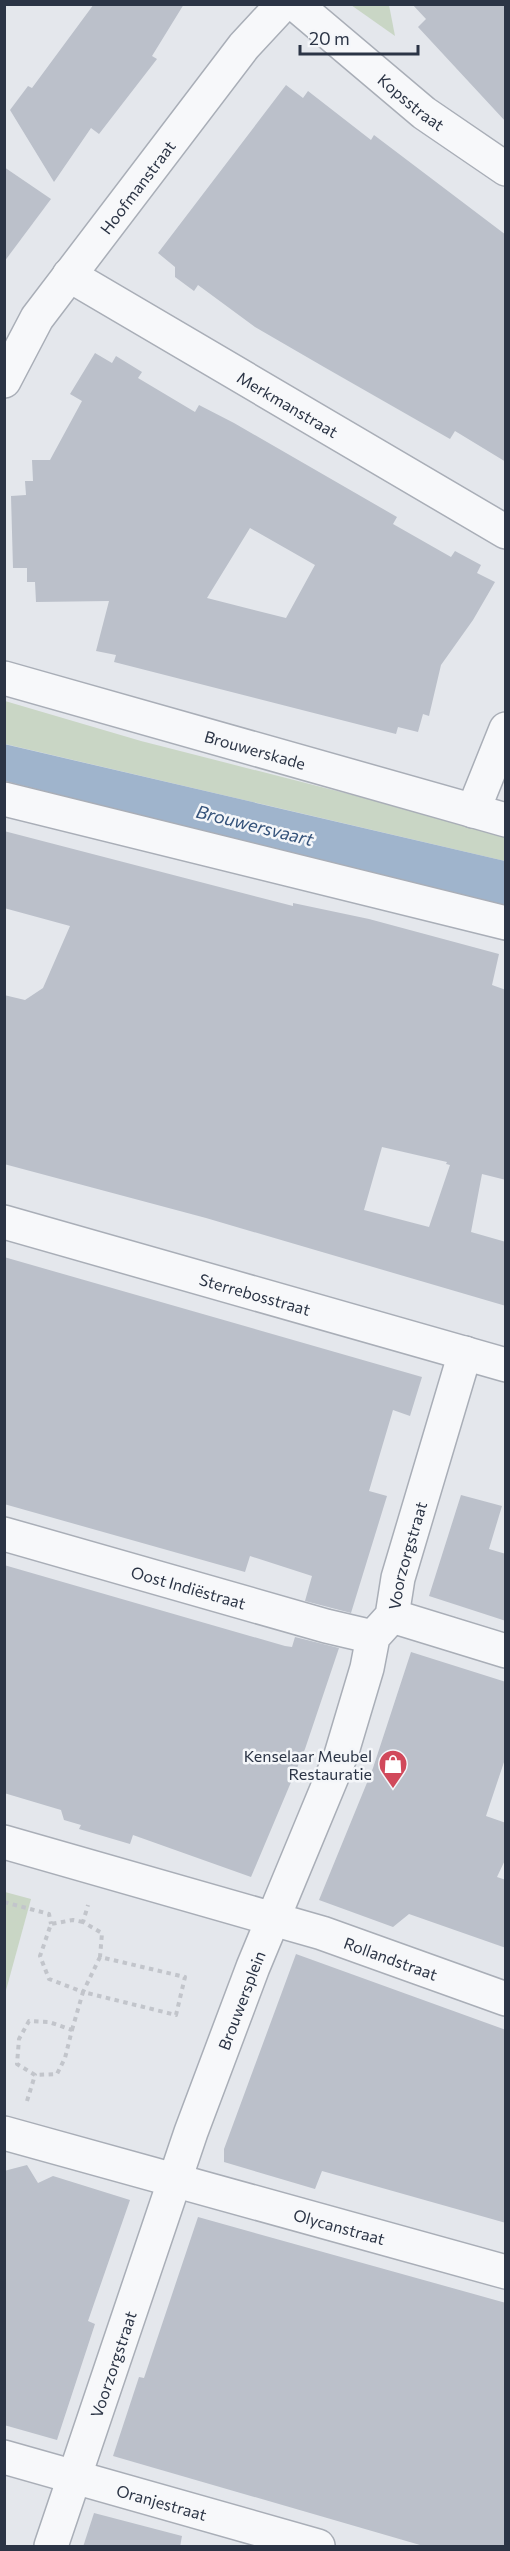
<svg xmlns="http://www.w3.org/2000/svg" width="510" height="2551" viewBox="0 0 510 2551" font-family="Commissioner,sans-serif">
  <rect width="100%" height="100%" fill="#e4e7ec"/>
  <g fill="#c9d6c5">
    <path d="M351 5H389L395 36Z"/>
    <path d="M5 701 141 741 505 834V861L5 744Z"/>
    <path d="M5 1892 31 1899 5 1994 4 1892Z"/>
  </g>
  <path fill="#9fb4cc" d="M4 744 505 861V909L5 781Z"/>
  <g fill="#bbc0ca" fill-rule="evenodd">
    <path d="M94 4H184L152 56 157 59 99 134 91 128 54 182 10 110 28 86 32 88Z"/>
    <path d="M412 4H506V122L418 27 426 19Z"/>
    <path d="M286 85 303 98 308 91 371 140 374 135 506 235V462L455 431 450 439 324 367 255 327 198 285 194 291 175 277V267L158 253Z"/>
    <path d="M4 167 51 199 4 262Z"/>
    <path d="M95 353 112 363 116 356 142 372 138 378 195 412 199 405 234 423 397 517 393 524 451 557 455 551 481 565 477 573 495 582 473 620 441 665 429 716 423 714 418 732 398 727 396 734 114 662 116 655 96 651 109 601 36 602 35 582H27V568H13L11 496 26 495 25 481H33L32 460H50L82 401 70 394ZM250 528 315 565 286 618 207 598Z"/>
    <path d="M4 831 293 906V903L369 919 499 954 492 985 506 990V1180L482 1174 471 1232 506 1242V1306L206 1218 4 1164V995L25 1000 43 988 70 926 4 908ZM382 1147 447 1162 446 1164 450 1165 429 1227 364 1210Z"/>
    <path d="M4 1257 422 1377 410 1416 393 1410 369 1491 387 1496 351 1613 305 1601 312 1576 250 1556 245 1572 4 1504Z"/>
    <path d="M461 1495 502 1506 489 1549 506 1554V1621L429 1596Z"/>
    <path d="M4 1565 285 1646 292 1647 295 1637 339 1648 305 1749 251 1877 133 1835 130 1844 79 1829 81 1825 64 1820 61 1810 4 1793Z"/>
    <path d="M411 1652 506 1682V1756L486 1816 506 1823V1858L497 1877 506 1880V1948L409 1914 393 1927 319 1900 373 1768Z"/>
    <path d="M296 1954 506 2030V2223L322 2171 315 2189 224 2162V2149Z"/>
    <path d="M27 2165 38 2183 53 2176 130 2200 88 2321 95 2324 57 2440 4 2425V2171Z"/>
    <path d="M198 2217 506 2303V2547H427L113 2456 139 2377 144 2378Z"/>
    <path d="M94 2513 182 2536 180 2547H83Z"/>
  </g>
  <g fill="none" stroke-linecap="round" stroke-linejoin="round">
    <g stroke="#a9aeb7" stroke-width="36">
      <g id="minor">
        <path id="s1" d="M295 4 424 113 506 169"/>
        <path id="s2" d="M69 275 506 532"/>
        <path id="s3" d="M4 381 37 318 244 46 283 4"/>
        <path id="s4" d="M4 678 506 820"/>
        <path d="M4 799 506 923"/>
        <path d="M473 811 506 729"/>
        <path id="s5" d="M4 1222 506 1365"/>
        <path id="s6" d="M4 1534 326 1626 373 1637"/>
        <path d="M392 1616 506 1651"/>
        <path id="s7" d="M4 1842 322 1933 506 1999"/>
        <path id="s8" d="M4 2133 506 2272"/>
        <path id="s9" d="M4 2457 318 2546"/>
        <path id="s10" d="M51 2546 191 2132 253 1967 341 1755 367 1668 373 1637 392 1616 398 1578 465 1353"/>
      </g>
    </g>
    <g stroke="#c2c5cb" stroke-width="4" stroke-dasharray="4.5 4.5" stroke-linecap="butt">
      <path d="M4 1902 49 1914 51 1924"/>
      <path d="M83 1922 73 1920 51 1924 40 1956 49 1979 83 1992 100 1957"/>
      <path d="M72 2030 83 1992 176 2015 185 1977 100 1957 102 1933 83 1922 88 1905"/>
      <path d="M27 2101 35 2075 17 2064 19 2039 29 2021 49 2022 72 2030 65 2058 57 2074 35 2075"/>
    </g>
    <use href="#minor" stroke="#f7f8fa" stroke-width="33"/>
  </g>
  <defs>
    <g id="shop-pin" transform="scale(1.5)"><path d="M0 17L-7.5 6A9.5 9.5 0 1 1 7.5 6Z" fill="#d1495b" stroke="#f4f6f9"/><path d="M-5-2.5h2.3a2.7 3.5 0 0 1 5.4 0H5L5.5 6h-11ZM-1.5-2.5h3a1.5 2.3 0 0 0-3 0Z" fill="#fff"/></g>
  </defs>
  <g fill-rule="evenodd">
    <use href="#shop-pin" x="393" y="1764"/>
  </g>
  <g text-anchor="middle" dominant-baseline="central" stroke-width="5" stroke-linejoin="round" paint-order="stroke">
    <g font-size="16" fill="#2b3445" stroke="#f4f6f9">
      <text stroke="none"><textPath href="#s1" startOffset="152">Kopsstraat</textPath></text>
      <text stroke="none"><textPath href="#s3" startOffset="236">Hoofmanstraat</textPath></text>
      <text stroke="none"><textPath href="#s2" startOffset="254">Merkmanstraat</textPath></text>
      <text stroke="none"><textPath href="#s4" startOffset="261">Brouwerskade</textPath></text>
      <text stroke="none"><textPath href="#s5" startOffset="261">Sterrebosstraat</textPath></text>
      <text stroke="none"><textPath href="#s10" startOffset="1056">Voorzorgstraat</textPath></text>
      <text stroke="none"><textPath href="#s6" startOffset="192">Oost Indiëstraat</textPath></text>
      <text stroke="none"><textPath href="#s7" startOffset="404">Rollandstraat</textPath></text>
      <text stroke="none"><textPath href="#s10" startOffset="578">Brouwersplein</textPath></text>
      <text stroke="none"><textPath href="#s8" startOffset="348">Olycanstraat</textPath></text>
      <text stroke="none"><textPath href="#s10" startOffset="192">Voorzorgstraat</textPath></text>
      <text stroke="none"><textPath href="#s9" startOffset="164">Oranjestraat</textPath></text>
    </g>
    <g font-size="16" fill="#2b3445" stroke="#f4f6f9" text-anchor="end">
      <text x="372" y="1755">Kenselaar Meubel<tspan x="372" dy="18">Restauratie</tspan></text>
    </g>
    <g font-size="18" font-style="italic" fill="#34527a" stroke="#f4f6f9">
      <text transform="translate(255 825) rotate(14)">Brouwersvaart</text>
    </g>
  </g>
  <rect width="510" height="2551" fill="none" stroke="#2b3445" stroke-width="12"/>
  <path d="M300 45v9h118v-9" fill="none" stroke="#2b3445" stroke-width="3"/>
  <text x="309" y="45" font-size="18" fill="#2b3445" stroke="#f4f6f9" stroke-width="4.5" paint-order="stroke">20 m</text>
</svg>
